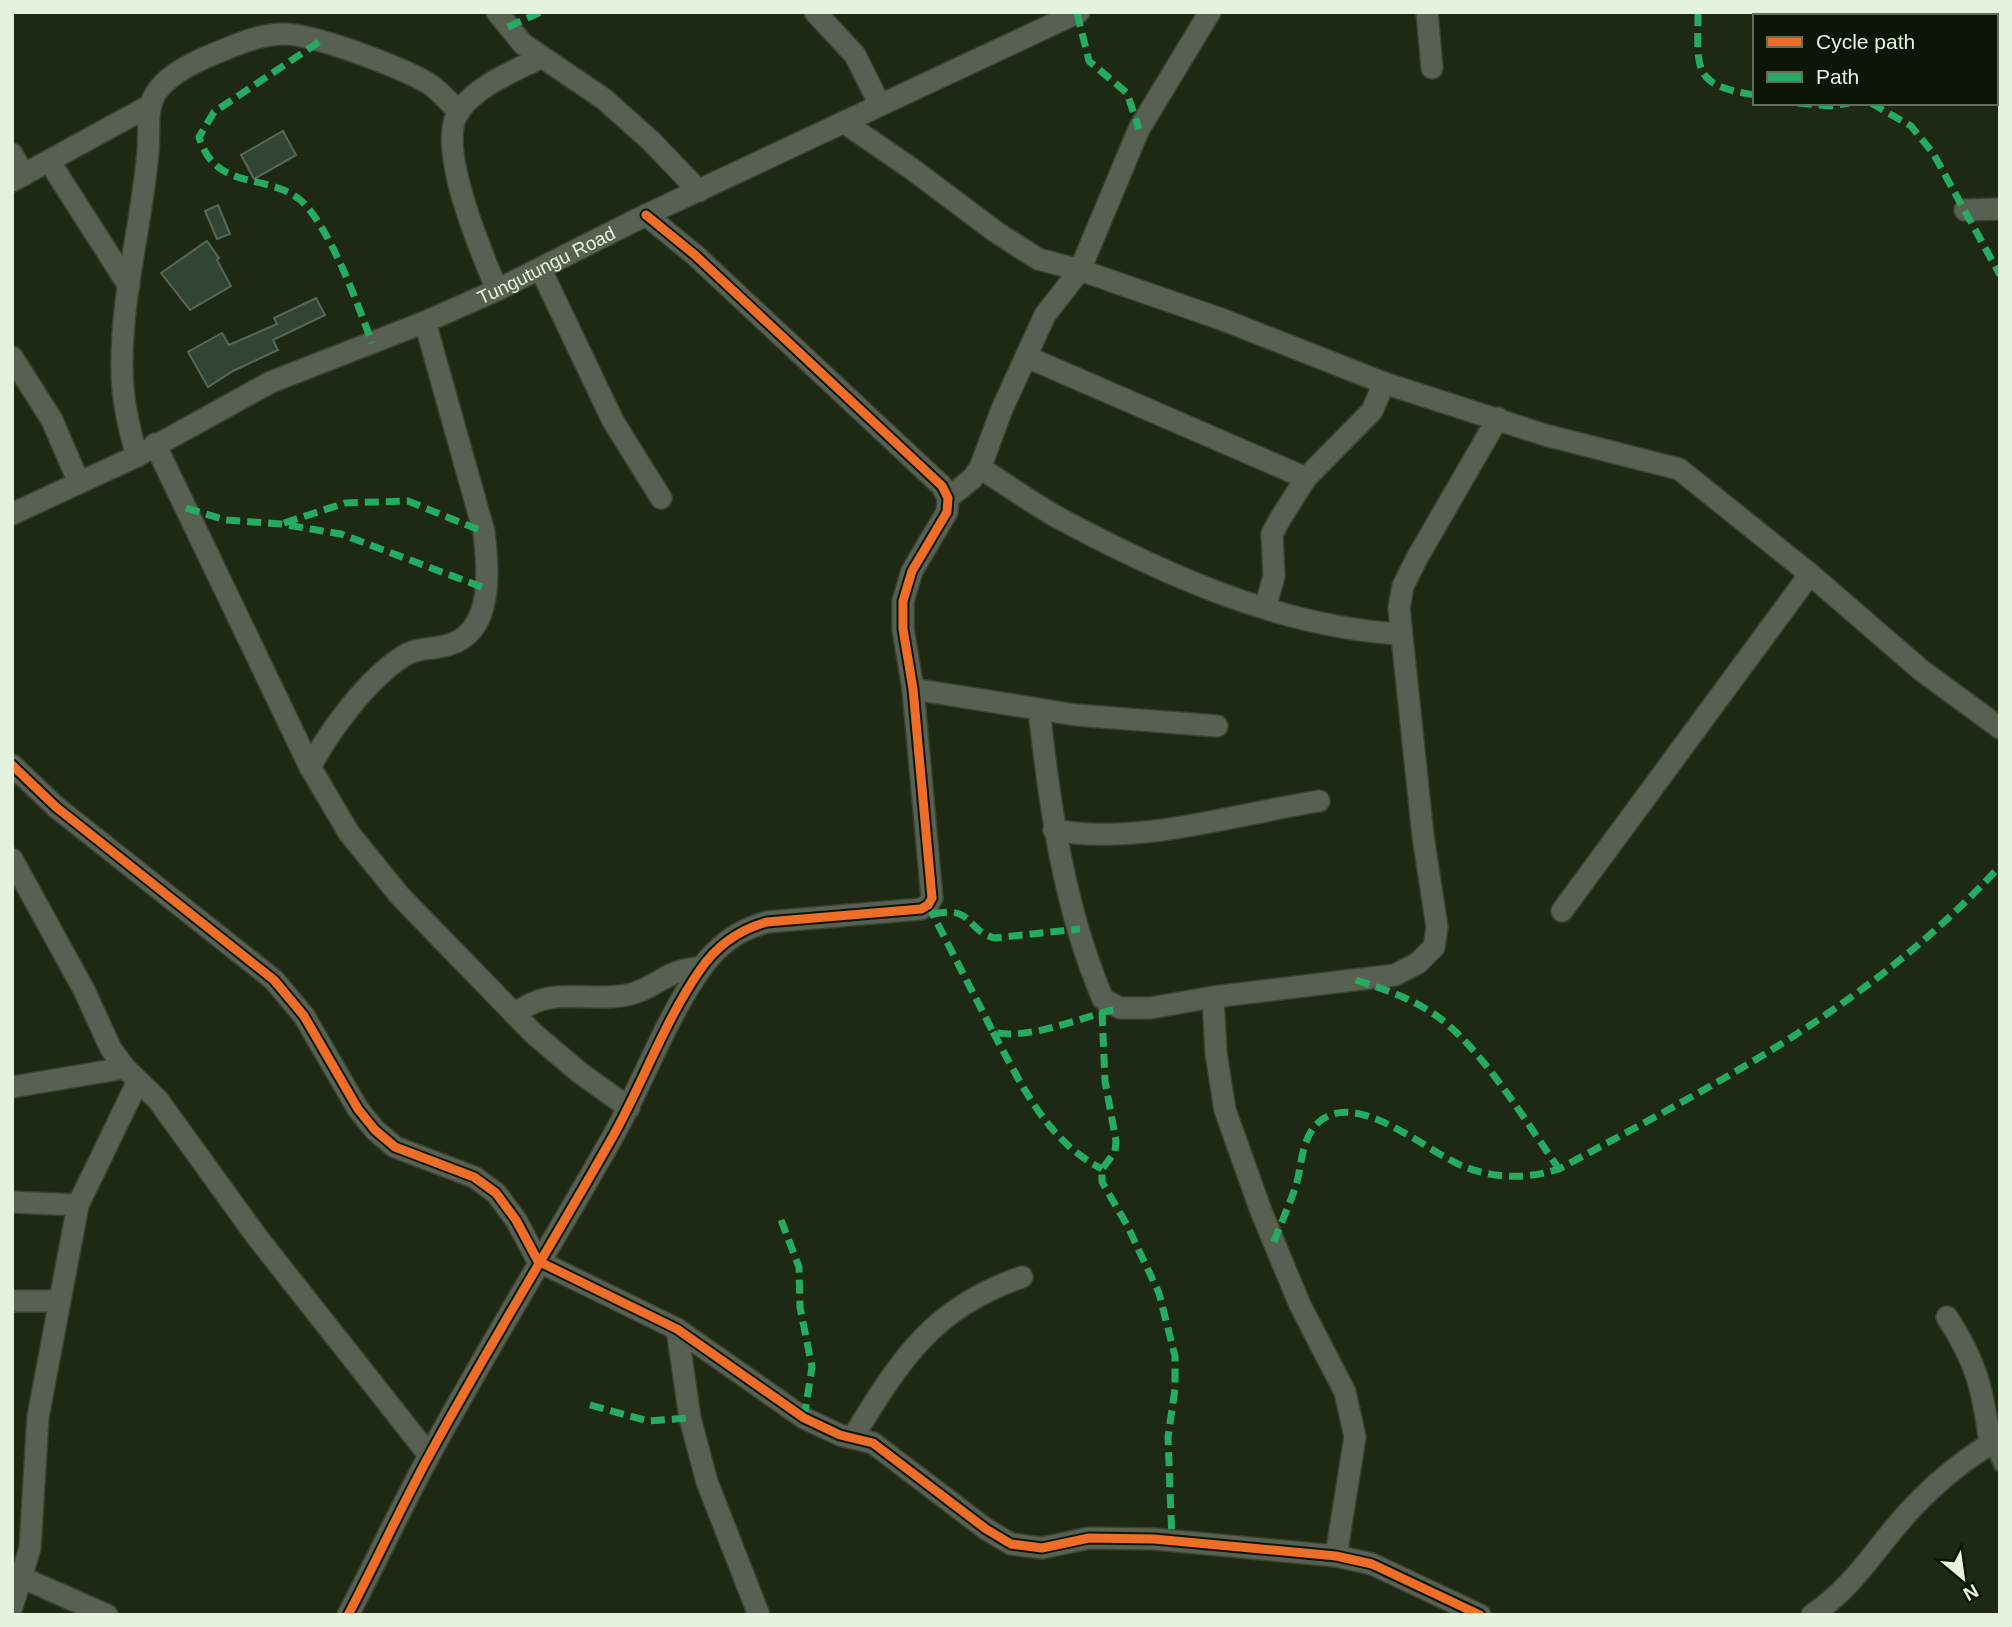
<svg xmlns="http://www.w3.org/2000/svg" width="2012" height="1627" viewBox="0 0 2012 1627" font-family="Arial,sans-serif">
  <rect width="100%" height="100%" fill="#1d2912"/>
  <g fill="#324533" stroke="#596756" stroke-width="2">
    <path d="M283 131 296 155 254 179 241 155Z"/>
    <path d="M218 205 230 234 217 239 205 211Z"/>
    <path d="M207 241 219 258 217 260 231 286 190 310 161 273Z"/>
    <path d="M316 298 325 315 273 340 278 350 233 371 208 387 188 352 222 333 229 345 277 324 274 318Z"/>
  </g>
  <g fill="none" stroke-linecap="round" stroke-linejoin="round">
    <g stroke="#394231" stroke-width="14">
      <path id="lane" d="M1990 1444 2000 1466"/>
    </g>
    <g stroke="#394231" stroke-width="24">
      <g id="street">
        <path d="M497 12 523 44 604 99 651 141 699 191"/>
        <path d="M815 12 855 55 880 105"/>
        <path d="M1427 12 1432 68"/>
        <path d="M845 123 912 169 996 232 1038 259 1080 270 1221 319 1384 383 1545 435 1679 469 1810 574 1921 670 2000 728"/>
        <path d="M12 154 24 175"/>
        <path d="M49 161 129 286"/>
        <path d="M12 181 149 106"/>
        <path d="M1965 210 2000 209"/>
        <path d="M541 270 613 421 661 498"/>
        <path d="M497 290C482 254 435 145 459 111 478 85 512 72 540 58"/>
        <path d="M12 357 52 420 79 483"/>
        <path d="M1027 357 1306 478"/>
        <path d="M155 444 310 767 349 833 400 896 533 1033 579 1072 629 1108"/>
        <path d="M137 456C128 426 122 399 122 368 121 295 142 224 148 151 150 131 145 106 158 90 171 73 193 63 211 55 234 46 256 35 282 34 312 33 400 67 428 83 439 90 449 102 459 112"/>
        <path d="M980 468C1006 484 1030 502 1057 517 1163 574 1279 627 1401 634"/>
        <path d="M948 498 972 479 980 468 1002 409 1045 315 1080 270 1139 129 1210 12"/>
        <path id="s1" d="M12 514 137 456 271 382 425 322 497 290 646 215 1079 12"/>
        <path d="M1265 608 1274 576 1272 534 1280 519 1306 478 1372 411 1384 383"/>
        <path d="M913 689 1076 715 1217 726"/>
        <path d="M1039 710C1050 808 1064 908 1103 999L1120 1008H1150L1213 997 1395 975 1418 963 1434 947 1437 927 1423 836 1399 608 1403 586 1417 558 1498 418"/>
        <path d="M12 765 56 807 274 980 304 1016 358 1109 375 1130 395 1147 474 1177 496 1193 516 1220 538 1261 677 1329 804 1418 840 1435 873 1443 986 1529 1011 1544 1042 1548 1089 1538 1154 1539 1336 1556 1372 1564 1480 1615"/>
        <path d="M310 767C330 730 366 681 402 657 416 647 432 650 448 645 495 632 488 568 484 532L425 322"/>
        <path d="M1054 830C1137 846 1236 814 1319 801"/>
        <path d="M12 859 84 990 111 1049 125 1068 158 1100 257 1237 429 1455"/>
        <path d="M1562 911 1810 574"/>
        <path d="M1213 997 1216 1053 1225 1110 1261 1211 1300 1305 1345 1392 1355 1437 1336 1556"/>
        <path d="M516 1014C548 984 592 1004 631 994 659 987 665 969 701 968"/>
        <path d="M12 1087 125 1068"/>
        <path d="M12 1202 78 1205"/>
        <path d="M12 1301H58"/>
        <path d="M1947 1317C1977 1363 1983 1390 1990 1444"/>
        <path d="M677 1329 690 1418 707 1482 759 1615"/>
        <path d="M853 1437C901 1359 932 1308 1022 1277"/>
        <path d="M23 1578 107 1615"/>
        <path d="M12 1607 30 1548 38 1417 78 1205 138 1081"/>
        <path d="M348 1615C376 1562 401 1507 430 1454 488 1347 552 1244 612 1138 643 1083 664 1022 700 970 717 945 738 930 767 922L921 909 928 905 932 898 913 689 903 629V601L912 571 947 512 948 498 942 486 695 255 646 215"/>
        <path d="M1812 1615C1859 1583 1877 1544 1915 1505 1940 1479 1969 1456 2000 1438"/>
      </g>
    </g>
    <use href="#lane" stroke="#586151" stroke-width="10"/>
    <use href="#street" stroke="#586151" stroke-width="21"/>
    <g stroke="#26ab63" stroke-width="7" stroke-dasharray="14 7" stroke-linecap="butt">
      <path d="M1698 12C1698 70 1691 85 1755 95"/>
      <path d="M1852 12V16"/>
      <path d="M1077 13 1089 61 1127 93 1139 129"/>
      <path d="M508 27 541 12"/>
      <path d="M319 42 214 112 199 137C216 192 264 172 299 199 328 222 359 307 372 343"/>
      <path d="M1798 103 1831 106 1849 103"/>
      <path d="M1871 103 1911 126 1933 153 2000 275"/>
      <path d="M186 508 226 520 281 524 341 534 487 589"/>
      <path d="M284 523 345 503 408 501 484 532"/>
      <path d="M928 905 993 1032C1029 1041 1084 1016 1120 1008"/>
      <path d="M933 914C975 906 963 928 994 938L1080 929"/>
      <path d="M1356 980C1384 989 1410 998 1434 1014 1480 1045 1526 1122 1559 1169"/>
      <path d="M1102 1012 1105 1081 1116 1141 1115 1152 1102 1169V1182L1127 1225 1159 1293 1175 1356V1389L1168 1437 1172 1541"/>
      <path d="M993 1032C1022 1085 1046 1140 1102 1169"/>
      <path d="M781 1220 799 1267 800 1307 812 1367 804 1418"/>
      <path d="M1274 1242C1281 1222 1291 1202 1297 1182 1302 1162 1302 1137 1319 1122 1357 1088 1428 1153 1465 1167 1496 1179 1528 1179 1559 1169 1721 1081 1873 1005 2000 866"/>
      <path d="M590 1405 648 1421 690 1418"/>
    </g>
    <g stroke="#0d1606" stroke-width="13">
      <g id="cycleway">
        <path d="M12 765 56 807 274 980 304 1016 358 1109 375 1130 395 1147 474 1177 496 1193 516 1220 538 1261 677 1329 804 1418 840 1435 873 1443 986 1529 1011 1544 1042 1548 1089 1538 1154 1539 1336 1556 1372 1564 1480 1615"/>
        <path d="M348 1615C376 1562 401 1507 430 1454 488 1347 552 1244 612 1138 643 1083 664 1022 700 970 717 945 738 930 767 922L921 909 928 905 932 898 913 689 903 629V601L912 571 947 512 948 498 942 486 695 255 646 215"/>
      </g>
    </g>
    <use href="#cycleway" stroke="#ee6e29" stroke-width="9"/>
  </g>
  <g text-anchor="middle" dominant-baseline="central" stroke-width="7" stroke-linejoin="round" paint-order="stroke">
    <g font-size="19" fill="#e4f3db" stroke="#0d1606">
      <text stroke="none"><textPath href="#s1" startOffset="590">Tungutungu Road</textPath></text>
    </g>
  </g>
  <rect width="2012" height="1627" fill="none" stroke="#e4f3db" stroke-width="28"/>
  <rect x="1753" y="14" width="245" height="91" fill="#0d1606" stroke="#636e5b" stroke-width="2"/>
  <rect x="1767" y="37" width="35" height="10" fill="#ee6e29" stroke="#636e5b" stroke-width="2"/>
  <text x="1816" y="49" font-size="21" fill="#e4f3db">Cycle path</text>
  <rect x="1767" y="72" width="35" height="10" fill="#26ab63" stroke="#636e5b" stroke-width="2"/>
  <text x="1816" y="84" font-size="21" fill="#e4f3db">Path</text>
  <g transform="translate(1963 1578) rotate(151)" stroke="#0d1606" stroke-width="5" paint-order="stroke">
  <path d="M0-5L12 26L0 18L-12 26Z" fill="#e4f3db"/>
  <text y="-10" font-size="19" font-weight="bold" text-anchor="middle" fill="#e4f3db">N</text>
  </g>
</svg>
